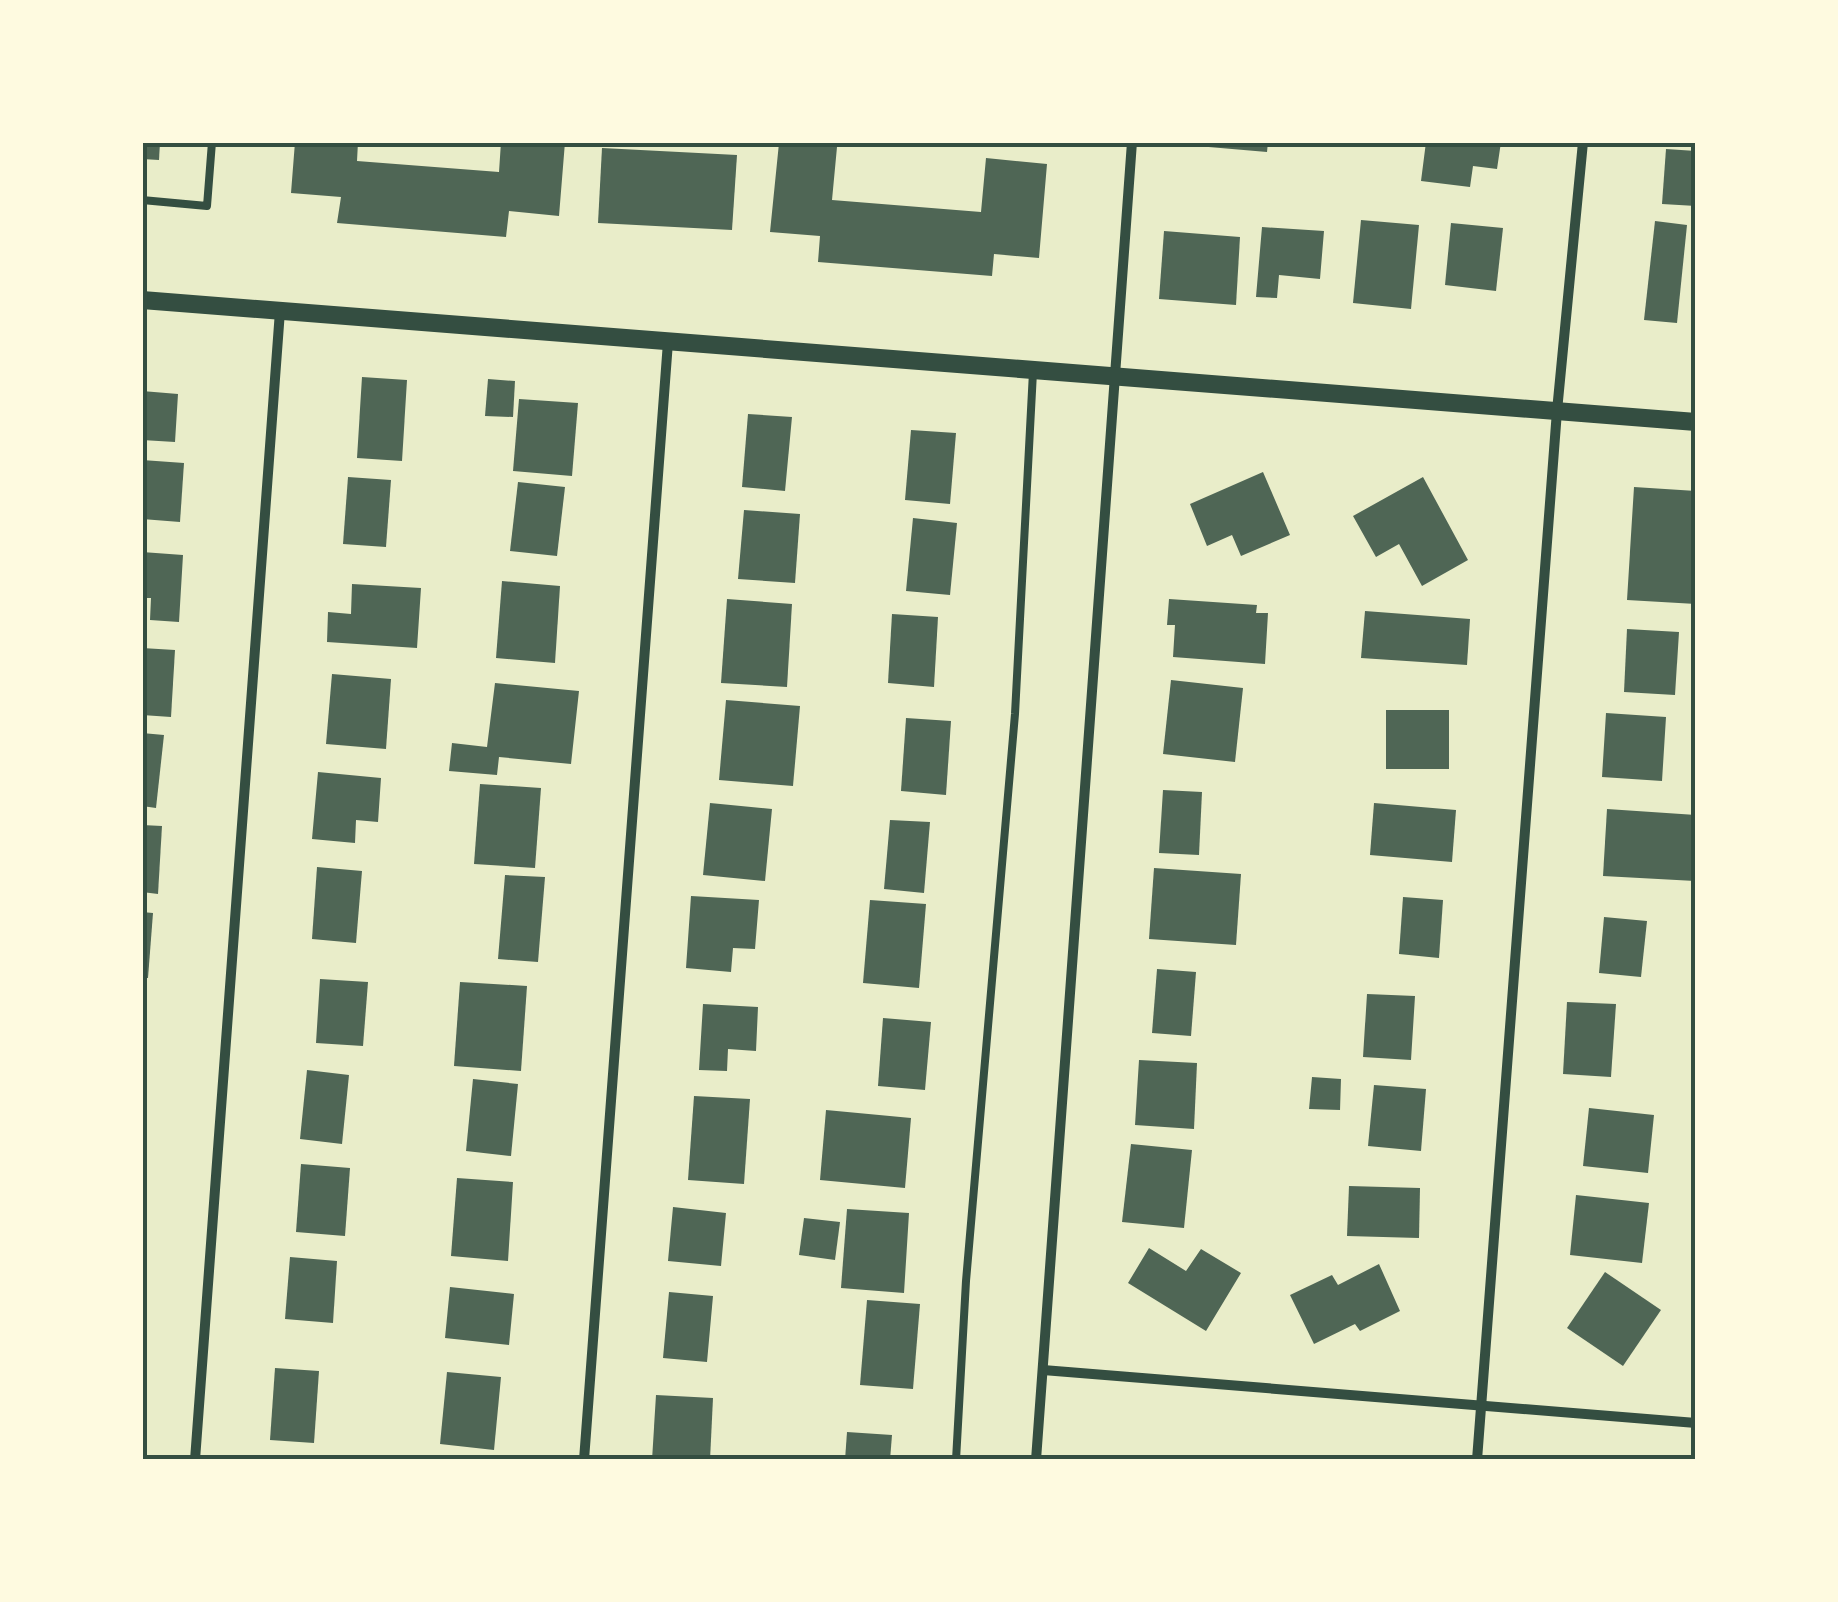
<svg xmlns="http://www.w3.org/2000/svg" width="1838" height="1602" viewBox="0 0 1838 1602" font-family="'Work Sans',sans-serif">
  <rect width="100%" height="100%" fill="#e9edc9"/>
  <g fill="#4f6655">
    <path d="M142 142H160L159 160 142 159Z"/>
    <path d="M295 142H358L357 161 499 172 501 142H565L559 216 509 211 506 237 337 223 341 197 291 193Z"/>
    <path d="M1197 142H1268L1267 152 1197 146Z"/>
    <path d="M1426 142H1501L1497 169 1473 166 1470 187 1421 181Z"/>
    <path d="M779 143 837 147 832 200 981 212 986 158 1047 164 1039 258 994 254 992 276 818 262 820 236 770 232Z"/>
    <path d="M602 148 737 155 732 230 598 223Z"/>
    <path d="M1666 149 1696 151V206L1662 204Z"/>
    <path d="M1361 220 1419 225 1411 309 1353 303Z"/>
    <path d="M1655 221 1687 225 1677 323 1644 320Z"/>
    <path d="M1451 223 1503 228 1496 291 1445 285Z"/>
    <path d="M1262 227 1324 231 1320 279 1279 275 1277 298 1256 297Z"/>
    <path d="M1164 231 1240 237 1236 305 1159 299Z"/>
    <path d="M362 377 407 380 402 461 357 458Z"/>
    <path d="M488 379 515 381 513 417 485 416Z"/>
    <path d="M142 391 178 394 175 442 142 440Z"/>
    <path d="M519 399 578 403 572 476 513 471Z"/>
    <path d="M748 414 792 417 785 491 742 487Z"/>
    <path d="M911 430 956 433 950 504 905 500Z"/>
    <path d="M142 460 184 463 180 522 142 519Z"/>
    <path d="M1263 472 1290 535 1241 556 1232 535 1207 546 1190 504Z"/>
    <path d="M348 477 391 480 386 547 343 544Z"/>
    <path d="M1423 477 1468 560 1422 586 1399 544 1376 557 1353 516Z"/>
    <path d="M518 482 565 487 557 556 510 551Z"/>
    <path d="M1634 487 1696 491V604L1627 600Z"/>
    <path d="M744 510 800 514 795 583 738 579Z"/>
    <path d="M913 518 957 523 950 595 906 591Z"/>
    <path d="M142 552 183 555 179 622 150 620 151 598H142Z"/>
    <path d="M502 581 560 586 555 663 496 658Z"/>
    <path d="M352 584 421 588 417 648 327 642 328 612 351 614Z"/>
    <path d="M727 599 792 604 787 687 721 683Z"/>
    <path d="M1169 599 1257 605 1256 613H1268L1265 664 1173 657 1175 625H1167Z"/>
    <path d="M1365 611 1470 619 1467 665 1361 658Z"/>
    <path d="M892 614 938 617 934 687 888 683Z"/>
    <path d="M1627 629 1679 632 1675 695 1624 692Z"/>
    <path d="M142 648 175 650 171 717 142 715Z"/>
    <path d="M332 674 391 679 386 749 326 744Z"/>
    <path d="M1171 680 1243 688 1235 762 1163 754Z"/>
    <path d="M495 683 579 691 571 764 499 757 497 775 449 771 452 743 487 747Z"/>
    <path d="M726 700 800 706 793 786 719 780Z"/>
    <rect x="1386" y="710" width="63" height="59"/>
    <path d="M1606 713 1666 717 1662 781 1602 777Z"/>
    <path d="M906 718 951 721 946 795 901 791Z"/>
    <path d="M142 733 164 735 156 808 142 806Z"/>
    <path d="M318 772 381 778 378 822 356 820 355 843 312 839Z"/>
    <path d="M480 784 541 788 535 868 474 864Z"/>
    <path d="M1163 790 1202 792 1199 855 1159 853Z"/>
    <path d="M710 803 772 809 765 881 703 875Z"/>
    <path d="M1374 803 1456 810 1452 862 1370 855Z"/>
    <path d="M1607 809 1696 815 1695 881 1603 876Z"/>
    <path d="M890 820 930 822 924 893 884 889Z"/>
    <path d="M142 825 162 826 158 894 142 892Z"/>
    <path d="M317 867 362 871 356 943 312 939Z"/>
    <path d="M1154 868 1241 874 1236 945 1149 939Z"/>
    <path d="M505 875 545 877 538 962 498 959Z"/>
    <path d="M691 896 759 900 755 949 733 948 731 972 686 968Z"/>
    <path d="M1403 897 1443 900 1439 958 1399 954Z"/>
    <path d="M870 900 926 904 919 988 863 983Z"/>
    <path d="M142 912 153 913 148 978H142Z"/>
    <path d="M1604 917 1647 921 1641 977 1599 973Z"/>
    <path d="M1157 969 1196 972 1191 1036 1152 1033Z"/>
    <path d="M320 979 368 982 363 1046 316 1043Z"/>
    <path d="M460 982 527 986 521 1071 454 1066Z"/>
    <path d="M1367 994 1415 996 1411 1060 1363 1057Z"/>
    <path d="M1567 1002 1616 1004 1611 1077 1563 1074Z"/>
    <path d="M703 1004 758 1007 756 1051 728 1049 727 1071 699 1070Z"/>
    <path d="M883 1018 931 1022 925 1090 878 1086Z"/>
    <path d="M1139 1060 1197 1063 1194 1129 1135 1125Z"/>
    <path d="M307 1070 349 1075 342 1144 300 1139Z"/>
    <path d="M1312 1077 1341 1079 1340 1110 1309 1109Z"/>
    <path d="M473 1079 518 1084 511 1156 466 1151Z"/>
    <path d="M1374 1085 1426 1089 1421 1151 1368 1146Z"/>
    <path d="M694 1096 750 1099 744 1184 688 1180Z"/>
    <path d="M1589 1108 1654 1115 1648 1173 1583 1166Z"/>
    <path d="M826 1110 911 1118 905 1188 820 1180Z"/>
    <path d="M1131 1144 1192 1150 1184 1228 1122 1222Z"/>
    <path d="M301 1164 350 1168 345 1236 296 1232Z"/>
    <path d="M457 1178 513 1182 508 1261 451 1256Z"/>
    <path d="M1349 1186 1420 1188 1419 1238 1347 1236Z"/>
    <path d="M1576 1195 1649 1203 1642 1263 1570 1255Z"/>
    <path d="M673 1207 726 1213 721 1266 668 1261Z"/>
    <path d="M847 1209 909 1213 904 1293 841 1288Z"/>
    <path d="M804 1218 840 1222 835 1260 799 1255Z"/>
    <path d="M1149 1248 1186 1271 1201 1249 1241 1273 1206 1331 1128 1283Z"/>
    <path d="M290 1257 337 1261 333 1323 285 1319Z"/>
    <path d="M1379 1264 1400 1311 1360 1331 1355 1324 1314 1344 1290 1295 1332 1275 1338 1285Z"/>
    <path d="M1605 1272 1661 1310 1623 1366 1567 1328Z"/>
    <path d="M450 1287 514 1294 509 1345 445 1338Z"/>
    <path d="M669 1292 713 1296 707 1362 663 1358Z"/>
    <path d="M867 1300 920 1304 913 1389 860 1385Z"/>
    <path d="M275 1368 319 1371 314 1443 270 1440Z"/>
    <path d="M447 1372 501 1377 494 1450 440 1444Z"/>
    <path d="M656 1395 713 1398 710 1460H652Z"/>
    <path d="M847 1432 892 1435 890 1460H845Z"/>
  </g>
  <g fill="none" stroke-linecap="round" stroke-linejoin="round">
    <g stroke="#344e41" stroke-width="8">
      <path d="M142 200 207 206 212 142"/>
      <path d="M956 1460 966 1281 1015 714 1033 372"/>
    </g>
    <g stroke="#344e41" stroke-width="10">
      <path d="M1043 1370 1696 1423"/>
      <path d="M195 1460 280 311"/>
      <path d="M584 1460 668 342"/>
      <path d="M1036 1460 1132 142"/>
      <path d="M1477 1460 1557 411 1583 142"/>
    </g>
    <path stroke="#344e41" stroke-width="18" d="M142 300 1696 422"/>
  </g>
  <rect width="1838" height="1602" fill="none" stroke="#fefae0" stroke-width="290"/>
  <rect x="145" y="145" width="1548" height="1312" fill="none" stroke="#344e41" stroke-width="4"/>
</svg>
